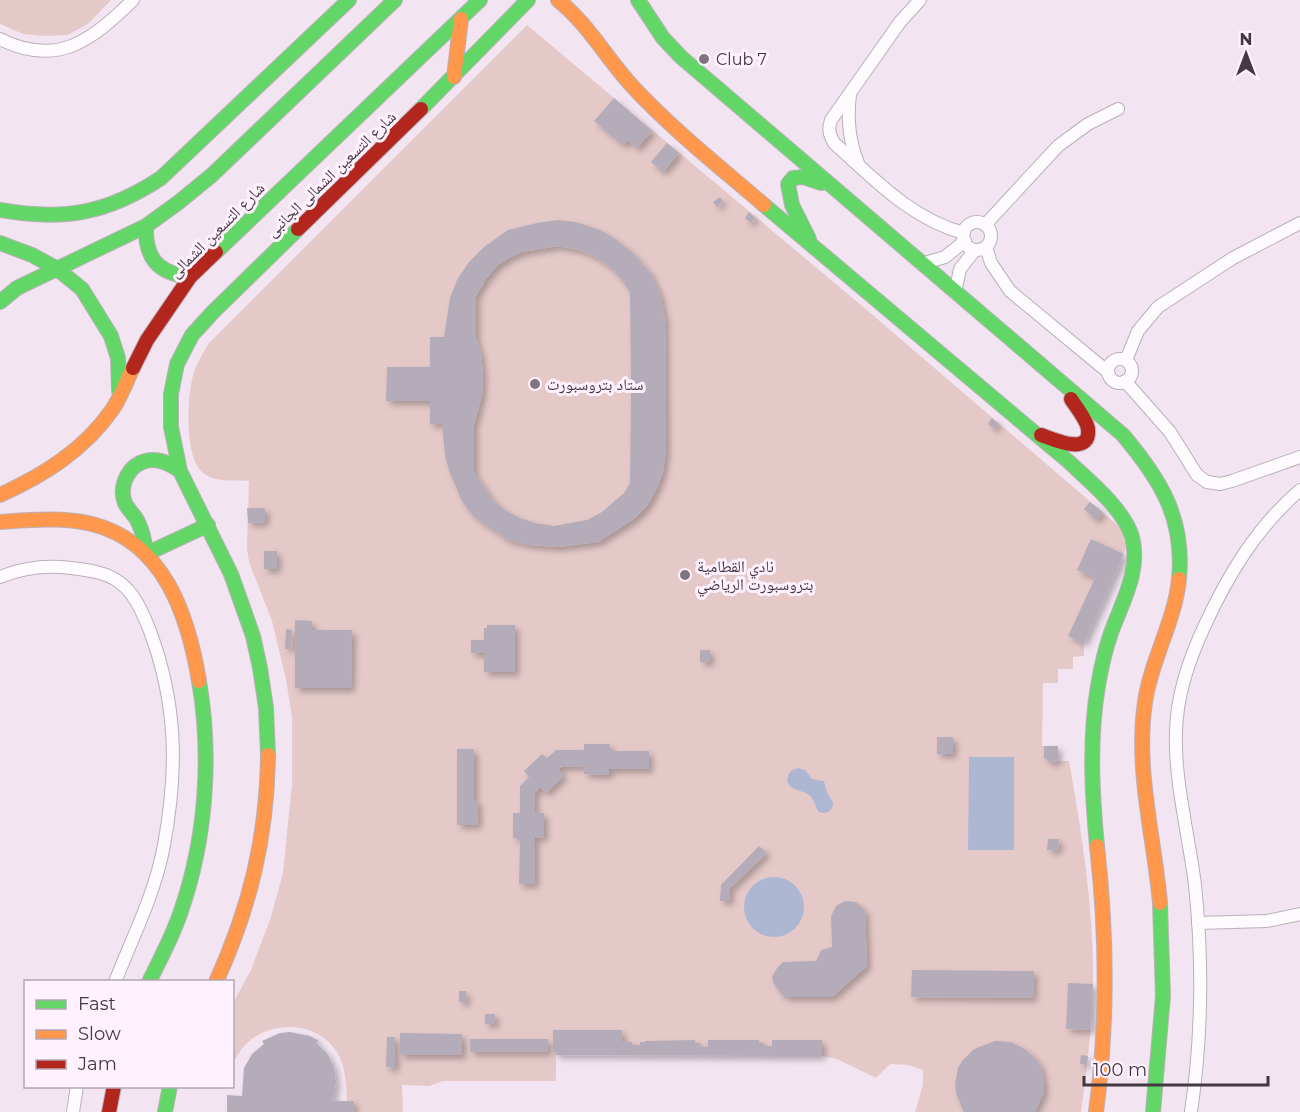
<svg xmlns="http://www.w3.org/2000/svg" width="1300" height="1112" viewBox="0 0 1300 1112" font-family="Montserrat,'Noto Naskh Arabic',sans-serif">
  <defs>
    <filter id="shadow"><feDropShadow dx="4" dy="4" stdDeviation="3" flood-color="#0004"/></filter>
  </defs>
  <rect width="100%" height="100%" fill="#f2e5f1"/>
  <g fill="#e5c9c9">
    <path d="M0 0H111L88 24 67 35 46 36 23 34 0 24Z"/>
    <path d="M527 25 868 311 1121 528 1126 548 1084 643V656L1073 657V669H1058V683H1043L1042 746H1058V761H1069C1082 835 1094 909 1093 984 1092 1027 1087 1069 1081 1112H915L923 1085V1070L908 1065 890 1064 876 1078 837 1059 822 1056 556 1055V1081H443L429 1086 402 1085 403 1112H354V1101H347C346 1084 346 1067 337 1052 312 1013 248 1021 233 1065V1003L251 970 270 920 283 873 292 784V718L286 679 272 621 249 562 247 549 249 481C234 480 212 483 201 471 184 454 187 393 194 372 197 362 204 352 209 343Z"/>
  </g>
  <g fill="#adb7d2">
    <path d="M969 757H1014V850H968Z"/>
    <path d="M799 768 805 770 812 779 824 781 826 790 833 803C833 811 826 815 819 812 815 807 815 800 810 796 803 789 784 791 788 776 790 770 794 769 799 768Z"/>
    <circle cx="774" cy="907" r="30"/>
  </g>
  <g fill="#b4acb9" fill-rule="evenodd" filter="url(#shadow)">
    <path d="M614 98 652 131 637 148 628 140 623 145 594 121Z"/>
    <path d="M667 143 679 153 663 172 651 162Z"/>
    <path d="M720 197 723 201 717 207 713 202Z"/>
    <path d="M749 212 755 218 751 223 745 218Z"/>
    <path d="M557 220 576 222 600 230 614 238 633 253 651 274 660 295 665 319 666 451 663 472 656 490 647 506 634 519 598 542 558 547 530 545 508 540 473 516 462 501 449 471 445 455 442 424H430V401H386L387 367H430V337H444L450 298 457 280 469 262 484 247 508 230 537 223ZM558 246 579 250 594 256 610 267 622 280 630 293 631 385H641V393H631L630 483 624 493 602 512 587 520 554 526 535 523 520 518 506 511 493 500 474 472V425L482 395 483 376 481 355 476 337V296L486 279 497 266 509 258 522 252Z"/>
    <path d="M992 418 999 424 994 429 988 424Z"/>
    <path d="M1090 502 1103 512 1096 520 1084 509Z"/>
    <path d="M247 508H265V522L248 523Z"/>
    <path d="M1091 539 1124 554 1084 643 1068 636 1095 578 1077 570Z"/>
    <rect x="264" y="551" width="13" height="18"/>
    <path d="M295 620 312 621V630H352L351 688H295Z"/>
    <path d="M487 625H515V672H484V653H471V640H484V628H487Z"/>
    <path d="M286 629 292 630 291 649H285Z"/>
    <rect x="700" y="650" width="10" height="12"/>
    <rect x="937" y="737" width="16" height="17"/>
    <path d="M584 744H610V751H649V769H609V775L584 774V766L562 767 558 769 564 776 546 793 540 787 535 793V813H544V838L535 837V884H519L520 839 513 838V813H520V786L529 777 524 771 542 754 547 758 556 750H584Z"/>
    <path d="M1044 746H1058V761L1050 762 1044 758Z"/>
    <path d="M457 749H474V801H478V825H457Z"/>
    <path d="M1048 839H1059L1058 850H1047Z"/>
    <path d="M759 846 767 853 730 888V901H720L721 885Z"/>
    <path d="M845 901 856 902 865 910 867 966 832 997H785L781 994 773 982 772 977 777 968 783 962 816 961 821 950 832 947 831 916 836 906Z"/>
    <path d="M912 970 1034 971 1033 998 911 997Z"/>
    <path d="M1068 983 1093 984 1091 1030 1066 1029Z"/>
    <path d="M459 991H466V1003L459 1002Z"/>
    <rect x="485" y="1014" width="10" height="10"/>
    <path d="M553 1030H622V1041L632 1042V1045H640V1042H645V1041L695 1040V1043H700V1046L708 1047V1040H759V1043H764V1046H772V1040H822V1056L556 1055V1052H553Z"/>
    <path d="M290 1032 310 1036 319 1041 316 1043 327 1053 334 1067 336 1082 333 1101H354V1112H227V1095L242 1096 244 1068 252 1054 264 1044 262 1041 280 1033Z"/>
    <path d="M400 1033 462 1034V1055H400Z"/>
    <path d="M387 1037H395V1068L386 1067Z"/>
    <rect x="470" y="1039" width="78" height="13"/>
    <path d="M995 1041 1011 1042 1025 1049 1037 1060 1041 1067 1044 1084V1092L1035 1112H964L962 1108 956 1093 955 1084 958 1068 962 1061 974 1049Z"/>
    <path d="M1081 1055 1088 1056 1087 1065 1080 1064Z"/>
  </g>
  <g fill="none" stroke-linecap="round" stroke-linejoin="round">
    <g stroke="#bab0b9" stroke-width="14">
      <g id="street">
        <path d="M920 0 900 22 831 120C828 129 829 134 834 143 873 178 911 219 964 233"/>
        <path d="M0 39C58 68 92 40 133 0"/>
        <path d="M850 95C847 119 849 141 858 163"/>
        <circle cx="977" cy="236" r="14"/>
        <path d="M985 225 1058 146 1088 124 1118 109"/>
        <path d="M986 247 991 263 1010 291 1108 372"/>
        <path d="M921 264 945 257 965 241"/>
        <path d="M955 293 960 269 975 250"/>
        <circle cx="1120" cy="371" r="12"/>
        <path d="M1126 360 1138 331 1158 307 1233 258 1300 223"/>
        <path d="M1125 381 1170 432 1197 475 1207 482 1220 484 1232 481 1300 457"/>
        <path d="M0 577C22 568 47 565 71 568 87 570 106 572 119 582 135 593 143 614 150 631 177 704 178 769 164 845 155 894 133 936 115 982"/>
        <path d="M1198 923 1267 921 1300 914"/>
        <path d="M73 1112 77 1086"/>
        <path d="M1191 1112C1202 1037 1203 961 1195 885 1189 836 1174 780 1176 731 1177 694 1189 660 1204 627 1228 575 1256 528 1300 490"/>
      </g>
    </g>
    <g stroke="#bab0b9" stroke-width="16">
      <g id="fast">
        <path d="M638 0 663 38 681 57 1123 435C1160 479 1185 518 1179 579"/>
        <path d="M421 109 528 0"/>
        <path d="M764 205 1068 461C1088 480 1124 509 1132 537 1141 571 1122 602 1111 633 1105 650 1101 668 1098 686 1089 739 1092 793 1097 846"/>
        <path d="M0 210C63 221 107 214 161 178L349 0"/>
        <path d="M146 226C145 259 158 273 190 277"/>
        <path d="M809 239 792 205 788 184 793 178 803 177 821 183"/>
        <path d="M0 243 32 255 56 268 82 289 111 336 118 358 119 391"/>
        <path d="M216 252 480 0"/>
        <path d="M0 302 17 288 146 226 179 202 212 175 395 0"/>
        <path d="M179 470C167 462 154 456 140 463 126 470 119 489 125 503 128 510 135 515 138 522 143 532 145 543 146 554L208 525"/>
        <path d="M268 755 266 708 260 668 253 636 231 574 180 471 171 427V394L177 364 192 335 213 312 298 229"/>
        <path d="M149 982C160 959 173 936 181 911 206 839 212 756 199 681"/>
        <path d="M165 1112 170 1086"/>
        <path d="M1153 1112 1163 996 1160 903"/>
      </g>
    </g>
    <g stroke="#bab0b9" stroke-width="16">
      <g id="slow">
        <path d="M558 0C589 25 607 59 633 87 673 130 720 167 764 205"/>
        <path d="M454 77 461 19"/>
        <path d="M0 495C44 475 84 450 112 410 121 397 126 382 133 368"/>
        <path d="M0 522C30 520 62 517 92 524 164 542 188 615 199 681"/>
        <path d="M1160 903C1154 836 1135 769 1145 702 1151 660 1175 621 1179 579"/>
        <path d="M216 982C250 907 267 838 268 755"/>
        <path d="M1096 1112C1108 1023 1107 935 1097 846"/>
      </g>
    </g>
    <g stroke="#bab0b9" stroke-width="16">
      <g id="jam">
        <path d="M298 229 421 109"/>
        <path d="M133 368 147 340 190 277 216 252"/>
        <path d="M1041 435C1053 439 1091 457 1088 429 1087 420 1076 407 1071 399"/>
        <path d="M109 1112 114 1086"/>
      </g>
    </g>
    <use href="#street" stroke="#fdfbfd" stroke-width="12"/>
    <use href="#fast" stroke="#63d668" stroke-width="14"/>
    <use href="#slow" stroke="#ff974d" stroke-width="14"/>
    <use href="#jam" stroke="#b3261e" stroke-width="14"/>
  </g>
  <g fill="#80757f" stroke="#fff1fe" stroke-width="2">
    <circle cx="704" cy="59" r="6"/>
    <circle cx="535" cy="384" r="6"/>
    <circle cx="685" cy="575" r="6"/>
  </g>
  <g text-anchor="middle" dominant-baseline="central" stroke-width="6" stroke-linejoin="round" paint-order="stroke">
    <g font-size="16" fill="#423941" stroke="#fff1fe" text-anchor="start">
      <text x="716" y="59">Club 7</text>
      <text x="547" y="384">ستاد بتروسبورت</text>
      <text x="697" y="566">نادي القطامية<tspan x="697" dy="18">بتروسبورت الرياضي</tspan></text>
    </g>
    <g font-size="16" fill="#423941" stroke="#fff1fe">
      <text transform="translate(331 174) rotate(-44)">شارع التسعين الشمالى الجانبى</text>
      <text transform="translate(217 230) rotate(-45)">شارع التسعين الشمالى</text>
    </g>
  </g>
  <rect x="24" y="980" width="210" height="108" fill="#fff1fe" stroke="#b3a7b2" stroke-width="1.5"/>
  <rect x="36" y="1000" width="30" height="9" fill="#63d668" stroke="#b3a7b2" stroke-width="1.5"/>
  <text x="78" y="1010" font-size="18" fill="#423941">Fast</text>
  <rect x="36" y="1030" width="30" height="9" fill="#ff974d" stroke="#b3a7b2" stroke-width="1.5"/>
  <text x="78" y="1040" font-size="18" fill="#423941">Slow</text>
  <rect x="36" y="1060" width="30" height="9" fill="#b3261e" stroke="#b3a7b2" stroke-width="1.5"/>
  <text x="78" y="1070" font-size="18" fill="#423941">Jam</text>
  <g transform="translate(1246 54)" stroke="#fff1fe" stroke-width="4.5" paint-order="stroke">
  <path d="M0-4.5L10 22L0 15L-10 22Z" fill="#423941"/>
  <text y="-9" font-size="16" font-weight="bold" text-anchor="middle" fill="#423941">N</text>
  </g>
  <path d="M1084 1076v9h184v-9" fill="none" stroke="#423941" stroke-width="3"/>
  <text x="1093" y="1076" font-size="18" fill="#423941" stroke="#fff1fe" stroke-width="4.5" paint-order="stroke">100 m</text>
</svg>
